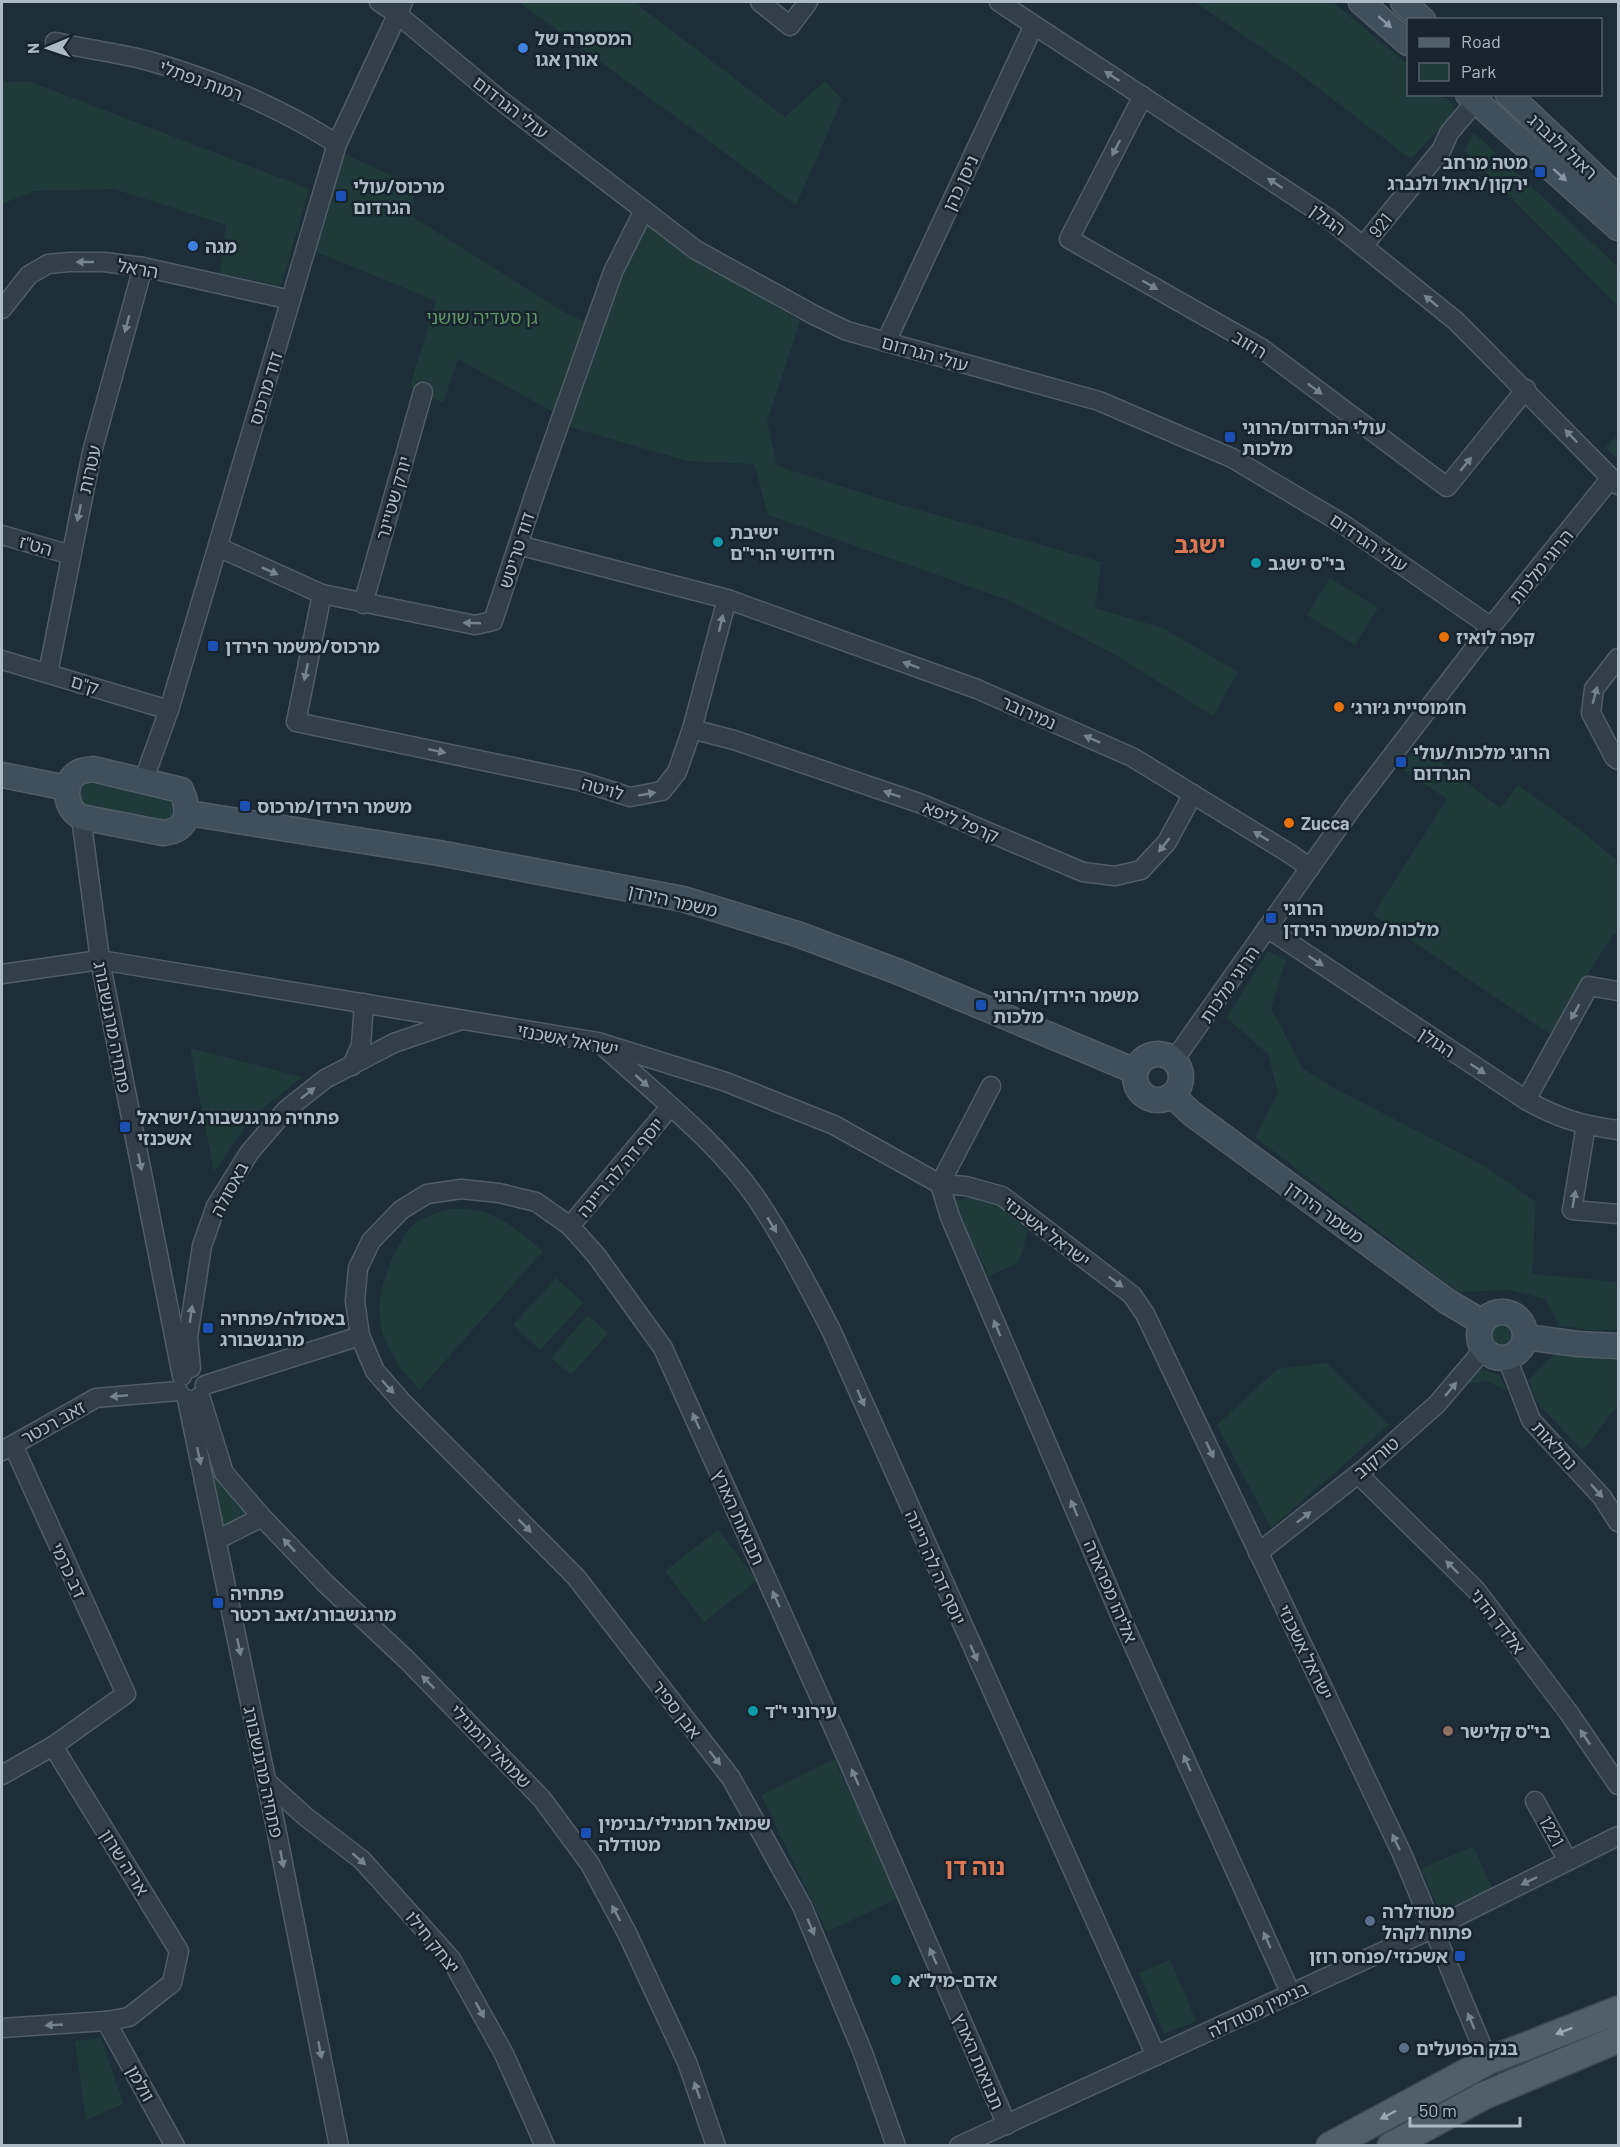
<svg xmlns="http://www.w3.org/2000/svg" width="1620" height="2147" viewBox="0 0 1620 2147" font-family="Barlow,'Noto Sans Hebrew',sans-serif">
  <rect width="100%" height="100%" fill="#1e2e39"/>
  <g fill="#203a39">
    <path d="M519 2H634L785 117 825 81 842 100 796 205Z"/>
    <path d="M1195 2H1333L1408 65V94C1429 94 1447 88 1455 111L1411 159 1297 72Z"/>
    <path d="M2 82H31L309 189 281 286 220 273 226 225 114 189 34 191 2 204Z"/>
    <path d="M1474 133 1618 267V306L1464 150Z"/>
    <path d="M343 153 413 186V217L562 311 594 327 640 218 800 321 767 421 777 466 891 502 1101 562 1095 608 1163 628 1238 672 1213 716 1114 654 1008 600 768 515 754 464 687 461 560 424 562 417 458 359 443 403 410 387 436 301 314 251Z"/>
    <path d="M1618 434V460L1605 448Z"/>
    <path d="M1330 578 1378 608 1355 645 1307 615Z"/>
    <path d="M1418 745 1500 808 1518 785 1576 827 1618 861V934L1614 933 1550 1034 1373 915 1447 799 1400 768Z"/>
    <path d="M91 777 173 795 178 807 175 820 164 826 85 809 78 803 80 782Z"/>
    <path d="M1268 951 1286 960 1271 1008 1302 1068 1332 1087 1483 1165 1536 1202 1532 1274 1618 1282V1329L1591 1330 1560 1326 1545 1299 1510 1290 1458 1292 1255 1137 1278 1093 1268 1054 1227 1018Z"/>
    <path d="M190 1048 302 1077 251 1118 214 1172Z"/>
    <path d="M974 1197 998 1203 1028 1231 1019 1262 989 1276 961 1219 956 1200Z"/>
    <path d="M449 1209C457 1209 466 1208 473 1210 500 1213 524 1235 543 1251L419 1390C406 1374 393 1359 385 1340 372 1307 384 1271 401 1242 404 1237 407 1230 411 1227 422 1217 436 1213 449 1209Z"/>
    <path d="M556 1278 583 1303 540 1350 513 1325Z"/>
    <path d="M588 1315 608 1333 571 1375 551 1358Z"/>
    <circle cx="1501" cy="1335" r="18"/>
    <path d="M1618 1351V1405L1583 1451 1539 1405 1528 1380 1557 1352Z"/>
    <path d="M1327 1363 1389 1425 1271 1528 1217 1425 1277 1369Z"/>
    <path d="M1478 1367 1500 1376 1508 1391 1487 1381 1467 1384Z"/>
    <path d="M198 1400 224 1488 250 1515 219 1534Z"/>
    <path d="M718 1530 757 1580 704 1622 665 1571Z"/>
    <path d="M834 1759 900 1897 827 1932 761 1795Z"/>
    <path d="M1473 1846 1492 1888 1440 1912 1421 1869Z"/>
    <path d="M1170 1960 1196 2021 1164 2034 1139 1973Z"/>
    <path d="M101 2038 123 2104 86 2120 75 2041Z"/>
  </g>
  <g fill="none" stroke-linecap="round" stroke-linejoin="round">
    <g stroke="#505d67" stroke-width="21">
      <g id="street">
        <path d="M379 2 396 13 499 99 696 250 814 315 847 331 1099 401 1232 458 1343 524 1491 627"/>
        <path d="M760 2 790 26 808 2"/>
        <path d="M999 2 1328 218 1456 321 1618 485"/>
        <path d="M55 42C86 49 119 53 149 61 213 79 281 108 337 144"/>
        <path d="M1143 96 1069 239 1261 348 1447 487 1526 389"/>
        <path d="M1363 246 1442 149 1449 133 1476 101"/>
        <path d="M2 309 29 275 48 264 69 262H104L143 267 291 300"/>
        <path d="M886 342 1034 25"/>
        <path d="M2 535 71 555"/>
        <path d="M218 547 322 594 475 625 493 621 536 490 613 272 644 210"/>
        <path d="M322 594 296 722 580 781 630 797 662 791 677 772 692 729 727 599 518 545"/>
        <path d="M727 599 977 689 1132 757 1292 855 1310 868"/>
        <path d="M363 604 423 392"/>
        <path d="M1618 658 1594 689 1591 713 1614 757 1618 760"/>
        <path d="M2 660 169 710"/>
        <path d="M48 673 92 452 143 267"/>
        <path d="M692 729 734 740 922 804 1083 872 1115 876 1141 870 1167 842 1193 794"/>
        <path d="M143 782 169 710 337 144 403 2"/>
        <path d="M81 817 100 960 182 1376"/>
        <path d="M1267 928 1526 1100C1560 1119 1581 1125 1618 1130"/>
        <path d="M2 974 100 960 598 1042 726 1082 834 1125 940 1184 966 1186 1002 1196 1132 1295 1145 1314 1403 1856 1488 2061C1490 2073 1489 2085 1483 2096"/>
        <path d="M602 1045C654 1093 717 1141 757 1199 785 1241 808 1286 831 1330L1156 2056"/>
        <path d="M1174 1060 1352 808 1491 627 1611 478"/>
        <path d="M352 1066 361 1045 364 1003"/>
        <path d="M1526 1100 1589 986 1618 991"/>
        <path d="M1586 1125 1572 1210 1618 1214"/>
        <path d="M940 1184 950 1217 1123 1622 1291 1994"/>
        <path d="M940 1184 991 1086"/>
        <path d="M570 1226 670 1107"/>
        <path d="M1507 1358 1531 1420 1602 1497 1618 1522"/>
        <path d="M191 1368 188 1337 202 1246 216 1206 249 1153 286 1110 325 1079 394 1043 461 1020"/>
        <path d="M205 1385 360 1336"/>
        <path d="M200 1396 224 1473 262 1517 325 1583 408 1661 542 1799 590 1864 627 1933 687 2062 716 2146"/>
        <path d="M187 1399 275 1823 339 2146"/>
        <path d="M2 1451 96 1398 178 1391"/>
        <path d="M1358 1474 1476 1590 1569 1713 1618 1785"/>
        <path d="M217 1540 262 1517"/>
        <path d="M1258 1553 1363 1470 1437 1404 1483 1350"/>
        <path d="M2 1775 53 1746 126 1694 13 1445"/>
        <path d="M266 1781 306 1817 362 1860 451 1959 504 2054 545 2146"/>
        <path d="M1535 1801 1568 1861"/>
        <path d="M106 2021 175 2146"/>
        <path d="M2 2028 106 2021 129 2017 172 1983 179 1951 53 1746"/>
        <path d="M896 2146 863 2053 802 1906 731 1778 576 1577 403 1403 375 1371 360 1336 355 1301 358 1268 371 1241 401 1210 427 1194 461 1189 499 1193 536 1202 570 1226 596 1255 663 1348 843 1749 1007 2125"/>
        <path d="M959 2146 1432 1929 1618 1836"/>
      </g>
    </g>
    <g stroke="#505d67" stroke-width="27">
      <g id="secondary">
        <path d="M1361 2 1408 43"/>
        <path d="M1403 2 1423 20"/>
        <path d="M1468 94 1618 228"/>
        <path d="M1508 94 1618 198"/>
        <path d="M93 769 181 790C190 810 190 830 163 833L81 817C65 809 61 782 79 772 82 770 89 770 93 769Z"/>
        <path d="M2 775 67 788"/>
        <path d="M188 813 439 853 683 899 797 934 899 972 1135 1071"/>
        <circle cx="1158" cy="1077" r="23"/>
        <path d="M1172 1095 1191 1113 1448 1302 1482 1322"/>
        <circle cx="1502" cy="1335" r="23"/>
        <path d="M1525 1337 1578 1344 1618 1346"/>
      </g>
    </g>
    <g stroke="#3c4853" stroke-width="30">
      <g id="primary">
        <path d="M1330 2146 1488 2061 1618 2010"/>
        <path d="M1391 2146 1483 2096 1618 2039"/>
      </g>
    </g>
    <use href="#street" stroke="#323f49" stroke-width="18"/>
    <use href="#secondary" stroke="#404f5c" stroke-width="24"/>
    <use href="#primary" stroke="#505f69" stroke-width="27"/>
  </g>
  <defs><path id="oneway-solid" d="M-6-.8H1V-3.2L6.5 0L1 3.2V.8H-6Z" transform="scale(1.5)"/></defs>
  <g fill="#8695a1">
    <use href="#oneway-solid" transform="translate(1385 22) rotate(41)"/>
    <use href="#oneway-solid" transform="translate(1560 175) rotate(42)"/>
  </g>
  <g fill="#75838e">
    <use href="#oneway-solid" transform="translate(1112 76) rotate(-147)"/>
    <use href="#oneway-solid" transform="translate(1116 148) rotate(117)"/>
    <use href="#oneway-solid" transform="translate(1275 183) rotate(-147)"/>
    <use href="#oneway-solid" transform="translate(85 262) rotate(-180)"/>
    <use href="#oneway-solid" transform="translate(1150 285) rotate(30)"/>
    <use href="#oneway-solid" transform="translate(1431 301) rotate(-141)"/>
    <use href="#oneway-solid" transform="translate(127 324) rotate(105)"/>
    <use href="#oneway-solid" transform="translate(1315 389) rotate(37)"/>
    <use href="#oneway-solid" transform="translate(1571 436) rotate(-134)"/>
    <use href="#oneway-solid" transform="translate(1466 464) rotate(-51)"/>
    <use href="#oneway-solid" transform="translate(79 513) rotate(102)"/>
    <use href="#oneway-solid" transform="translate(270 571) rotate(24)"/>
    <use href="#oneway-solid" transform="translate(472 623) rotate(-178)"/>
    <use href="#oneway-solid" transform="translate(721 623) rotate(-77)"/>
    <use href="#oneway-solid" transform="translate(911 665) rotate(-160)"/>
    <use href="#oneway-solid" transform="translate(306 672) rotate(102)"/>
    <use href="#oneway-solid" transform="translate(1595 695) rotate(-75)"/>
    <use href="#oneway-solid" transform="translate(1092 739) rotate(-156)"/>
    <use href="#oneway-solid" transform="translate(437 751) rotate(12)"/>
    <use href="#oneway-solid" transform="translate(647 794) rotate(-10)"/>
    <use href="#oneway-solid" transform="translate(892 794) rotate(-161)"/>
    <use href="#oneway-solid" transform="translate(1261 836) rotate(-149)"/>
    <use href="#oneway-solid" transform="translate(1164 845) rotate(128)"/>
    <use href="#oneway-solid" transform="translate(1316 961) rotate(34)"/>
    <use href="#oneway-solid" transform="translate(1575 1012) rotate(119)"/>
    <use href="#oneway-solid" transform="translate(1478 1069) rotate(33)"/>
    <use href="#oneway-solid" transform="translate(642 1081) rotate(42)"/>
    <use href="#oneway-solid" transform="translate(308 1093) rotate(-38)"/>
    <use href="#oneway-solid" transform="translate(140 1162) rotate(79)"/>
    <use href="#oneway-solid" transform="translate(1574 1199) rotate(-80)"/>
    <use href="#oneway-solid" transform="translate(772 1225) rotate(59)"/>
    <use href="#oneway-solid" transform="translate(1116 1282) rotate(37)"/>
    <use href="#oneway-solid" transform="translate(191 1314) rotate(-82)"/>
    <use href="#oneway-solid" transform="translate(997 1328) rotate(-113)"/>
    <use href="#oneway-solid" transform="translate(388 1387) rotate(48)"/>
    <use href="#oneway-solid" transform="translate(1451 1389) rotate(-50)"/>
    <use href="#oneway-solid" transform="translate(119 1396) rotate(175)"/>
    <use href="#oneway-solid" transform="translate(861 1398) rotate(66)"/>
    <use href="#oneway-solid" transform="translate(696 1421) rotate(-114)"/>
    <use href="#oneway-solid" transform="translate(1210 1450) rotate(65)"/>
    <use href="#oneway-solid" transform="translate(199 1456) rotate(78)"/>
    <use href="#oneway-solid" transform="translate(1597 1491) rotate(48)"/>
    <use href="#oneway-solid" transform="translate(1074 1508) rotate(-113)"/>
    <use href="#oneway-solid" transform="translate(1304 1517) rotate(-38)"/>
    <use href="#oneway-solid" transform="translate(525 1526) rotate(45)"/>
    <use href="#oneway-solid" transform="translate(289 1545) rotate(-133)"/>
    <use href="#oneway-solid" transform="translate(1452 1567) rotate(-135)"/>
    <use href="#oneway-solid" transform="translate(776 1599) rotate(-114)"/>
    <use href="#oneway-solid" transform="translate(239 1647) rotate(78)"/>
    <use href="#oneway-solid" transform="translate(974 1653) rotate(66)"/>
    <use href="#oneway-solid" transform="translate(428 1682) rotate(-135)"/>
    <use href="#oneway-solid" transform="translate(1585 1737) rotate(-124)"/>
    <use href="#oneway-solid" transform="translate(715 1758) rotate(52)"/>
    <use href="#oneway-solid" transform="translate(1187 1763) rotate(-114)"/>
    <use href="#oneway-solid" transform="translate(855 1777) rotate(-114)"/>
    <use href="#oneway-solid" transform="translate(1396 1842) rotate(-115)"/>
    <use href="#oneway-solid" transform="translate(282 1859) rotate(79)"/>
    <use href="#oneway-solid" transform="translate(359 1859) rotate(41)"/>
    <use href="#oneway-solid" transform="translate(1529 1881) rotate(154)"/>
    <use href="#oneway-solid" transform="translate(616 1913) rotate(-118)"/>
    <use href="#oneway-solid" transform="translate(811 1927) rotate(67)"/>
    <use href="#oneway-solid" transform="translate(1267 1940) rotate(-114)"/>
    <use href="#oneway-solid" transform="translate(933 1956) rotate(-114)"/>
    <use href="#oneway-solid" transform="translate(480 2010) rotate(61)"/>
    <use href="#oneway-solid" transform="translate(1471 2021) rotate(-113)"/>
    <use href="#oneway-solid" transform="translate(54 2025) rotate(177)"/>
    <use href="#oneway-solid" transform="translate(320 2050) rotate(79)"/>
    <use href="#oneway-solid" transform="translate(697 2090) rotate(-109)"/>
  </g>
  <g fill="#9aa8b3">
    <use href="#oneway-solid" transform="translate(1564 2031) rotate(159)"/>
    <use href="#oneway-solid" transform="translate(1388 2115) rotate(152)"/>
  </g>
  <g fill="#3f7fe0" stroke="#18242d" stroke-width="2">
    <circle cx="523" cy="48" r="6"/>
    <circle cx="193" cy="246" r="6"/>
  </g>
  <g fill="#1a4fb4" stroke="#18242d" stroke-width="2">
    <rect x="1534" y="166" width="12" height="12" rx="3"/>
    <rect x="335" y="190" width="12" height="12" rx="3"/>
    <rect x="1224" y="431" width="12" height="12" rx="3"/>
    <rect x="207" y="640" width="12" height="12" rx="3"/>
    <rect x="1395" y="756" width="12" height="12" rx="3"/>
    <rect x="239" y="800" width="12" height="12" rx="3"/>
    <rect x="1265" y="912" width="12" height="12" rx="3"/>
    <rect x="975" y="999" width="12" height="12" rx="3"/>
    <rect x="119" y="1121" width="12" height="12" rx="3"/>
    <rect x="202" y="1322" width="12" height="12" rx="3"/>
    <rect x="212" y="1597" width="12" height="12" rx="3"/>
    <rect x="580" y="1827" width="12" height="12" rx="3"/>
    <rect x="1454" y="1950" width="12" height="12" rx="3"/>
  </g>
  <g fill="#0f9aa8" stroke="#18242d" stroke-width="2">
    <circle cx="718" cy="542" r="6"/>
    <circle cx="1256" cy="563" r="6"/>
    <circle cx="753" cy="1711" r="6"/>
    <circle cx="896" cy="1980" r="6"/>
  </g>
  <g fill="#e8710a" stroke="#18242d" stroke-width="2">
    <circle cx="1444" cy="637" r="6"/>
    <circle cx="1339" cy="707" r="6"/>
    <circle cx="1289" cy="823" r="6"/>
  </g>
  <circle fill="#8d6e63" stroke="#18242d" stroke-width="2" cx="1448" cy="1731" r="6"/>
  <g fill="#5c6f8a" stroke="#18242d" stroke-width="2">
    <circle cx="1370" cy="1921" r="6"/>
    <circle cx="1404" cy="2048" r="6"/>
  </g>
  <g text-anchor="middle" dominant-baseline="central" stroke-width="5" stroke-linejoin="round" paint-order="stroke">
    <g font-size="18" font-weight="bold" fill="#acbac6" stroke="#18242d" text-anchor="start">
      <text x="535" y="38">המספרה של<tspan x="535" dy="21">אורן אגו</tspan></text>
      <text x="1528" y="162" text-anchor="end">מטה מרחב<tspan x="1528" dy="21">ירקון/ראול ולנברג</tspan></text>
      <text x="353" y="186">מרכוס/עולי<tspan x="353" dy="21">הגרדום</tspan></text>
      <text x="205" y="246">מגה</text>
      <text x="1242" y="427">עולי הגרדום/הרוגי<tspan x="1242" dy="21">מלכות</tspan></text>
      <text x="730" y="532">ישיבת<tspan x="730" dy="21">חידושי הרי"ם</tspan></text>
      <text x="1268" y="563">בי"ס ישגב</text>
      <text x="1456" y="637">קפה לואיז</text>
      <text x="225" y="646">מרכוס/משמר הירדן</text>
      <text x="1351" y="707">חומוסיית ג׳ורג׳</text>
      <text x="1413" y="752">הרוגי מלכות/עולי<tspan x="1413" dy="21">הגרדום</tspan></text>
      <text x="257" y="806">משמר הירדן/מרכוס</text>
      <text x="1301" y="823">Zucca</text>
      <text x="1283" y="908">הרוגי<tspan x="1283" dy="21">מלכות/משמר הירדן</tspan></text>
      <text x="993" y="995">משמר הירדן/הרוגי<tspan x="993" dy="21">מלכות</tspan></text>
      <text x="137" y="1117">פתחיה מרגנשבורג/ישראל<tspan x="137" dy="21">אשכנזי</tspan></text>
      <text x="220" y="1318">באסולה/פתחיה<tspan x="220" dy="21">מרגנשבורג</tspan></text>
      <text x="230" y="1593">פתחיה<tspan x="230" dy="21">מרגנשבורג/זאב רכטר</tspan></text>
      <text x="765" y="1711">עירוני י"ד</text>
      <text x="1460" y="1731">בי"ס קלישר</text>
      <text x="598" y="1823">שמואל רומנילי/בנימין<tspan x="598" dy="21">מטודלה</tspan></text>
      <text x="1382" y="1911">מטודלרה<tspan x="1382" dy="21">פתוח לקהל</tspan></text>
      <text x="1448" y="1956" text-anchor="end">אשכנזי/פנחס רוזן</text>
      <text x="908" y="1980">אדם-מיל"א</text>
      <text x="1416" y="2048">בנק הפועלים</text>
    </g>
    <g font-size="18" fill="#acbac6" stroke="#18242d">
      <text transform="translate(201 80) rotate(20)">רמות נפתלי</text>
      <text transform="translate(511 107) rotate(38)">עולי הגרדום</text>
      <text transform="translate(1563 146) rotate(43)">ראול ולנברג</text>
      <text transform="translate(960 183) rotate(-65)">ניסן כהן</text>
      <text transform="translate(1328 219) rotate(36)">הגולן</text>
      <text transform="translate(1380 225) rotate(-51)">921</text>
      <text transform="translate(138 268) rotate(10)">הראל</text>
      <text transform="translate(1250 344) rotate(32)">רוזוב</text>
      <text transform="translate(925 353) rotate(16)">עולי הגרדום</text>
      <text transform="translate(265 388) rotate(-73)">דוד מרכוס</text>
      <text transform="translate(89 469) rotate(-77)">עטרות</text>
      <text transform="translate(393 498) rotate(-74)">יורק שטיינר</text>
      <text transform="translate(1369 542) rotate(34)">עולי הגרדום</text>
      <text transform="translate(36 545) rotate(16)">הט"ז</text>
      <text transform="translate(516 550) rotate(-72)">דוד טריטש</text>
      <text transform="translate(1541 566) rotate(-51)">הרוגי מלכות</text>
      <text transform="translate(85 684) rotate(17)">ק"ם</text>
      <text transform="translate(1029 712) rotate(24)">נמירובר</text>
      <text transform="translate(603 788) rotate(16)">לויטה</text>
      <text transform="translate(961 821) rotate(23)">קרפל ליפא</text>
      <text transform="translate(673 900) rotate(13)">משמר הירדן</text>
      <text transform="translate(1229 984) rotate(-55)">הרוגי מלכות</text>
      <text transform="translate(113 1027) rotate(79)">פתחיה מרגנשבורג</text>
      <text transform="translate(568 1039) rotate(11)">ישראל אשכנזי</text>
      <text transform="translate(1437 1042) rotate(33)">הגולן</text>
      <text transform="translate(620 1167) rotate(-50)">יוסף דה לה ריינה</text>
      <text transform="translate(229 1189) rotate(-62)">באסולה</text>
      <text transform="translate(1325 1212) rotate(36)">משמר הירדן</text>
      <text transform="translate(1047 1231) rotate(37)">ישראל אשכנזי</text>
      <text transform="translate(53 1422) rotate(-29)">זאב רכטר</text>
      <text transform="translate(1555 1445) rotate(48)">נחלאות</text>
      <text transform="translate(1376 1457) rotate(-41)">טורקוב</text>
      <text transform="translate(739 1517) rotate(66)">תבואות הארץ</text>
      <text transform="translate(936 1567) rotate(66)">יוסף דה לה ריינה</text>
      <text transform="translate(69 1570) rotate(65)">דב כרמי</text>
      <text transform="translate(1111 1591) rotate(67)">אליהו מפרארה</text>
      <text transform="translate(1498 1621) rotate(52)">אלדד הדני</text>
      <text transform="translate(1306 1652) rotate(64)">ישראל אשכנזי</text>
      <text transform="translate(677 1709) rotate(52)">אבן ספיר</text>
      <text transform="translate(491 1746) rotate(46)">שמואל רומנילי</text>
      <text transform="translate(264 1772) rotate(78)">פתחיה מרגנשבורג</text>
      <text transform="translate(1552 1831) rotate(61)">1221</text>
      <text transform="translate(125 1862) rotate(58)">אריה שרון</text>
      <text transform="translate(433 1942) rotate(51)">יצחק חילו</text>
      <text transform="translate(1258 2009) rotate(-25)">בנימין מטודלה</text>
      <text transform="translate(979 2061) rotate(67)">תבואות הארץ</text>
      <text transform="translate(141 2083) rotate(61)">וולמן</text>
    </g>
    <g font-size="18" fill="#629866" stroke="#18242d">
      <text x="482" y="317">גן סעדיה שושני</text>
    </g>
    <g font-size="24" font-weight="bold" fill="#db7752" stroke="#18242d">
      <text x="1200" y="543">ישגב</text>
      <text x="975" y="1865">נוה דן</text>
    </g>
  </g>
  <rect width="1620" height="2147" fill="none" stroke="#acbac6" stroke-width="6"/>
  <rect x="1407" y="18" width="195" height="78" fill="#18242d" stroke="#53606a" stroke-width="1.5"/>
  <rect x="1419" y="38" width="30" height="9" fill="#505f69" stroke="#53606a" stroke-width="1.5"/>
  <text x="1461" y="48" font-size="18" fill="#acbac6">Road</text>
  <rect x="1419" y="63" width="30" height="18" fill="#203a39" stroke="#53606a" stroke-width="1.5"/>
  <text x="1461" y="78" font-size="18" fill="#acbac6">Park</text>
  <g transform="translate(48 48) rotate(268)" stroke="#18242d" stroke-width="4.5" paint-order="stroke">
  <path d="M0-4.5L10 22L0 15L-10 22Z" fill="#acbac6"/>
  <text y="-9" font-size="16" font-weight="bold" text-anchor="middle" fill="#acbac6">N</text>
  </g>
  <path d="M1410 2117v9h110v-9" fill="none" stroke="#acbac6" stroke-width="3"/>
  <text x="1419" y="2117" font-size="18" fill="#acbac6" stroke="#18242d" stroke-width="4.5" paint-order="stroke">50 m</text>
</svg>
